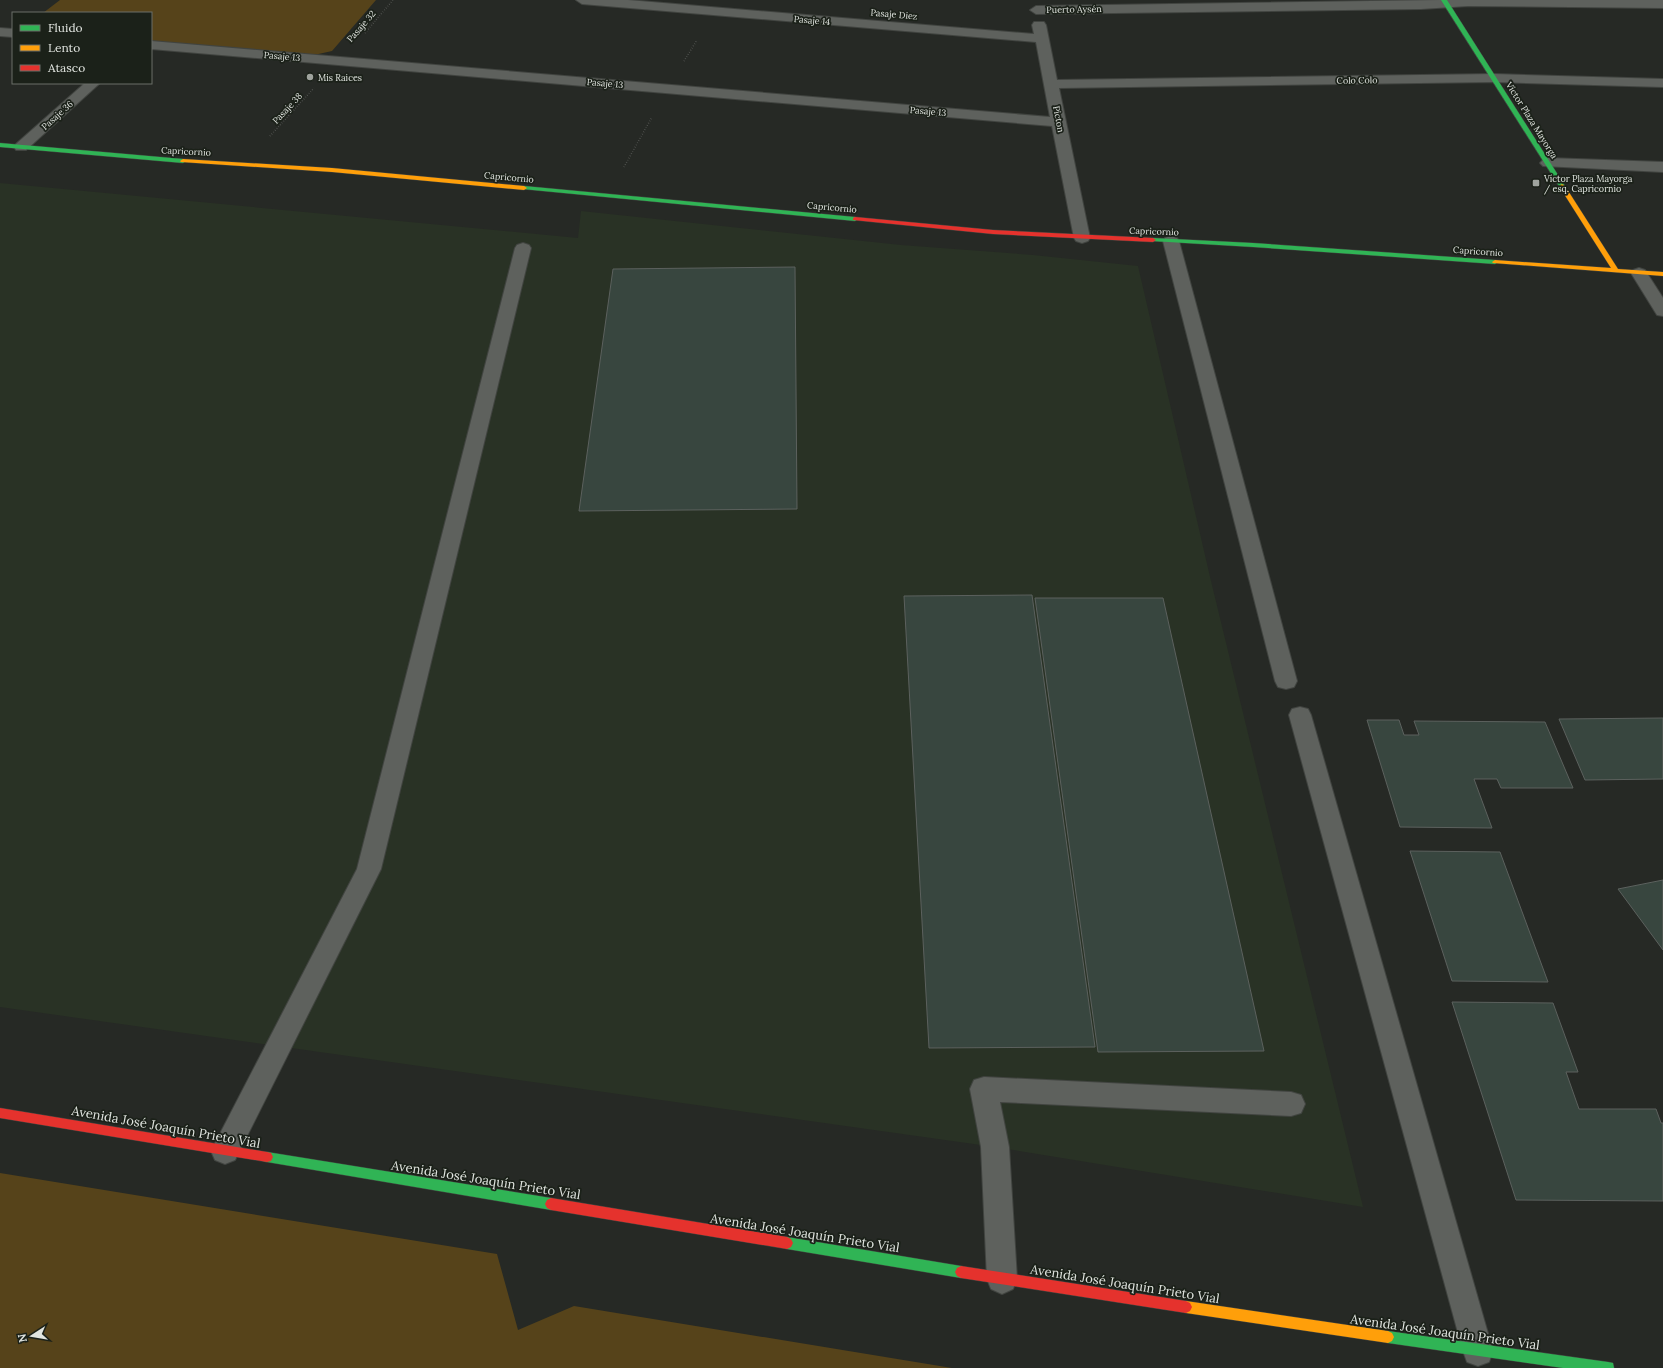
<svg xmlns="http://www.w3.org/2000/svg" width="1663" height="1368" viewBox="0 0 1663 1368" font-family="Lora,serif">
  <rect width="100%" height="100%" fill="#262925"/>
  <path fill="#293225" d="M0 183 578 238 581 211 901 245 1033 255 1138 266 1211 581 1363 1207 995 1147 0 1007Z"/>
  <g fill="#56431a">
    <path d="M60 0H376L332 51 314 55 151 42V13H43Z"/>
    <path d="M0 1173 497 1254 518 1330 574 1306 952 1368H0Z"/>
  </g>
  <g fill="#38463f" stroke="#5c615e">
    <path d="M795 267 797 509 579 511 613 269Z"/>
    <path d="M1032 595 1095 1047 929 1048 904 596Z"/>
    <path d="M1035 598H1163L1264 1051 1098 1052Z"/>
    <path d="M1663 718V779L1585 780 1559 719Z"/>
    <path d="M1367 720H1399L1404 735H1419L1414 721 1545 722 1573 788H1501L1497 779H1474L1492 828 1400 827Z"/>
    <path d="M1410 851 1500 852 1548 982 1452 981Z"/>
    <path d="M1663 880V950L1618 889Z"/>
    <path d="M1452 1002 1553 1003 1578 1072H1566L1579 1109H1656L1661 1123H1663V1201L1516 1200Z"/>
  </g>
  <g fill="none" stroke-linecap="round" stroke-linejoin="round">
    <g stroke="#414440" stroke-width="2">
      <g id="lane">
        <path d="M1171 236 1177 238 1179 241 1297 681 1294 687 1286 689 1278 687 1275 681 1163 241 1165 238Z"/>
        <path d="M523 243 529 245 531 248 381 869 235 1160 225 1164 215 1160 211 1151 357 869 515 248 517 245Z"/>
        <path d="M1300 707 1308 709 1311 715 1493 1351 1489 1362 1478 1366 1467 1362 1463 1351 1289 715 1292 709Z"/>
        <path d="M984 1077 1291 1092 1301 1095 1305 1104 1301 1113 1291 1116 1000 1102 1009 1147 1017 1279 1013 1289 1002 1294 991 1289 987 1279 981 1147 970 1089 974 1080Z"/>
      </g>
    </g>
    <g stroke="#414440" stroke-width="2">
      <g id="street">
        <path d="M576 0H628L1034 34 1032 25 1034 22H1044L1046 25 1057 80 1494 74 1663 79V87L1494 82 1059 88 1090 238 1088 241 1082 243 1076 241 1074 238 1052 126 151 49V41L1050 117 1036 42 582 4Z"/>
        <path d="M1439 0H1663V8L1468 6 1421 9 1036 14 1030 10 1036 6Z"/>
        <path d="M0 28 13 29V37L0 36Z"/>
        <path d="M85 83H100L26 150H16L14 147 16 144Z"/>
        <path d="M1548 158 1663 162V172L1543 166 1540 163 1543 160Z"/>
        <path d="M1639 268 1645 270 1663 298V316L1657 315 1631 273 1633 270Z"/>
      </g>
    </g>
    <g stroke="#414440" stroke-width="1">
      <g id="fast">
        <path d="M1441 0H1447L1565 186 1564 187 1559 186Z"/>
        <path d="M0 143 183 159 186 161 183 163 0 147Z"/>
        <path d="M524 186 855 217 858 219 855 221 522 189V187Z"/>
        <path d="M1153 238 1253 243 1495 260 1498 262 1495 264 1253 247 1151 241V239Z"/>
        <path d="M267 1152 551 1198 555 1200 557 1204 555 1208 551 1210 267 1162 263 1161 261 1157 263 1153Z"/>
        <path d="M787 1237 961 1266 965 1268 967 1272 965 1276 961 1278 787 1249 783 1247 781 1243 783 1239Z"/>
        <path d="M1388 1331 1608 1362 1613 1363 1614 1368H1563L1388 1343 1384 1341 1382 1337 1384 1333Z"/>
      </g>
    </g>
    <g stroke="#414440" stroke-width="1">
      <g id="slow">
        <path d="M183 159 332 168 524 186 527 188 524 190 332 172 181 162 180 161Z"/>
        <path d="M1562 184 1565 186 1618 269 1663 272V276L1493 263 1492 262 1495 260 1611 268 1559 186Z"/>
        <path d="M1186 1301 1388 1331 1392 1333 1394 1337 1392 1341 1388 1343 1186 1313 1182 1311 1180 1307 1182 1303Z"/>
      </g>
    </g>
    <g stroke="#414440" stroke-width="1">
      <g id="jam">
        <path d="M855 217 993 230 1153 238 1156 240 1153 242 993 234 853 220V218Z"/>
        <path d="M0 1108 267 1152 271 1153 273 1157 271 1161 267 1162 0 1118Z"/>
        <path d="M551 1198 787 1237 791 1239 793 1243 791 1247 787 1249 551 1210 547 1208 545 1204 547 1200Z"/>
        <path d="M961 1266 1186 1301 1190 1303 1192 1307 1190 1311 1186 1313 961 1278 957 1276 955 1272 957 1268Z"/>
      </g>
    </g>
    <g stroke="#646663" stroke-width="1.5" stroke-dasharray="0.5 2" stroke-linecap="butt">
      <path d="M365 33 393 0"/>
      <path d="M684 61 697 40"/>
      <path d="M270 136 314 88"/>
      <path d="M624 167 652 117"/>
    </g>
    <use href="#lane" fill="#5e615d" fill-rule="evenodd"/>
    <use href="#street" fill="#5e615d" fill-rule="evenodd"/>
    <use href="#fast" fill="#30b455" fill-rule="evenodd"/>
    <use href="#slow" fill="#ff9f0a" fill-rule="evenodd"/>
    <use href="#jam" fill="#e5322d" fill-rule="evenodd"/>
  </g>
  <g fill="#9fa39e" stroke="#1b2119" stroke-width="1.5">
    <circle cx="310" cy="77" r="4"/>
    <rect x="1532" y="179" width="8" height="8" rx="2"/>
  </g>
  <g text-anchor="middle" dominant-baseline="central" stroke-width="3.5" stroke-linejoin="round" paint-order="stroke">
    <g font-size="9" fill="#e0e4df" stroke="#1b2119">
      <text transform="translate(1074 9) rotate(-1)">Puerto Aysén</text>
      <text transform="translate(894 14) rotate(5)">Pasaje Diez</text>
      <text transform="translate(812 20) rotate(5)">Pasaje 14</text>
      <text transform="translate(361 26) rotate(-49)">Pasaje 32</text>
      <text transform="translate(282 56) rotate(5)">Pasaje 13</text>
      <text transform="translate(1357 80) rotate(-1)">Colo Colo</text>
      <text transform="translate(605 83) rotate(5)">Pasaje 13</text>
      <text transform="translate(287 108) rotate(-47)">Pasaje 38</text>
      <text transform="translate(928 111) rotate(5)">Pasaje 13</text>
      <text transform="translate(57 115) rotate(-42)">Pasaje 36</text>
      <text transform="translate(1059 119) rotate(79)">Picton</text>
      <text transform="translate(1532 120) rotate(58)">Víctor Plaza Mayorga</text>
      <text transform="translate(186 151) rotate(3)">Capricornio</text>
      <text transform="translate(509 177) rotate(5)">Capricornio</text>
      <text transform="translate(832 207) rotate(5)">Capricornio</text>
      <text transform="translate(1154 231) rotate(2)">Capricornio</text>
      <text transform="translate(1478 251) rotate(4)">Capricornio</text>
    </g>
    <g font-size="9" fill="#e0e4df" stroke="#1b2119" text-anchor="start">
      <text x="318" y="77">Mis Raices</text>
      <text x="1544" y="178">Víctor Plaza Mayorga<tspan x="1544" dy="10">/ esq. Capricornio</tspan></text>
    </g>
    <g font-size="13" fill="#e0e4df" stroke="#1b2119">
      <text transform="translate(166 1127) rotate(10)">Avenida José Joaquín Prieto Vial</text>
      <text transform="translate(486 1180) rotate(9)">Avenida José Joaquín Prieto Vial</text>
      <text transform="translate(805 1233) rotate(9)">Avenida José Joaquín Prieto Vial</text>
      <text transform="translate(1125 1284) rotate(9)">Avenida José Joaquín Prieto Vial</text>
      <text transform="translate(1445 1332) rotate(8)">Avenida José Joaquín Prieto Vial</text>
    </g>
  </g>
  <rect x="12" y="12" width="140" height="72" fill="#1b2119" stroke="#6a6f68"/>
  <rect x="20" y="25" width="20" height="6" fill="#30b455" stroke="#6a6f68"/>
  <text x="48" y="32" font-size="12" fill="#e0e4df">Fluido</text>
  <rect x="20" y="45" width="20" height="6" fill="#ff9f0a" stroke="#6a6f68"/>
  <text x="48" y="52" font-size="12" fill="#e0e4df">Lento</text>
  <rect x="20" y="65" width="20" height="6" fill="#e5322d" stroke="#6a6f68"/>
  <text x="48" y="72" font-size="12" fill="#e0e4df">Atasco</text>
  <g transform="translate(32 1336) rotate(258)" stroke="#1b2119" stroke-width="3" paint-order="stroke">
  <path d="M0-3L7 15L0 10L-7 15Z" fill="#e0e4df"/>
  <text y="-6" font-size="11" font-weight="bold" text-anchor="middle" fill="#e0e4df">N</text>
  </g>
</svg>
